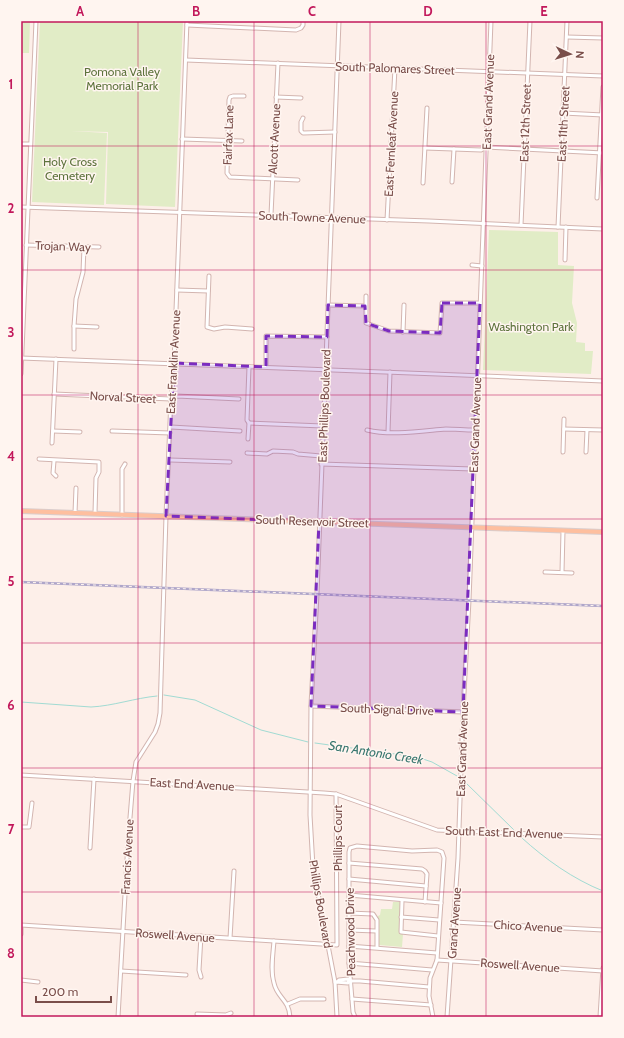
<svg xmlns="http://www.w3.org/2000/svg" width="624" height="1038" viewBox="0 0 624 1038" font-family="Cabin,sans-serif">
  <rect width="100%" height="100%" fill="#fdefe9"/>
  <g fill="#e1ecc6">
    <path d="M21 21H30L29 53H21Z"/>
    <path d="M40 21H183L175 207 106 204 108 132 71 131 107 133 104 205 32 202Z"/>
    <path d="M489 230 558 232V265L574 266 572 303 577 323 576 342 585 343V351H593L591 374 483 370Z"/>
    <path d="M393 902H401L399 931 403 934 402 947 379 945 378 916 380 915 381 909H392Z"/>
  </g>
  <g fill="none" stroke-linecap="round" stroke-linejoin="round">
    <g stroke="#a1dbd3" stroke-width="1">
      <path d="M164 695 195 700 261 730 308 742"/>
      <path d="M21 702 91 707C113 706 135 698 157 696"/>
      <path d="M315 743 417 757 432 762 457 776"/>
      <path d="M466 783 514 830"/>
      <path d="M522 838C545 859 573 879 603 891"/>
    </g>
    <g stroke="#d3b5b0" stroke-width="5">
      <g id="minor">
        <path d="M187 25 296 30 301 28 303 25V21"/>
        <path d="M567 37 603 38"/>
        <path d="M186 60 603 76"/>
        <path d="M244 96H233L230 97 229 100 227 173 230 177 298 180"/>
        <path d="M276 97 301 98"/>
        <path d="M563 113 603 115"/>
        <path d="M303 118 301 122V131L303 133 335 132"/>
        <path d="M182 139 242 141"/>
        <path d="M21 144H30"/>
        <path d="M425 148 481 150 486 147 603 153"/>
        <path d="M452 182 454 149"/>
        <path d="M423 183 427 108"/>
        <path d="M597 198 603 87"/>
        <path d="M21 207 429 221 603 229"/>
        <path d="M271 215 278 63"/>
        <path d="M387 220 395 68"/>
        <path d="M521 225 530 21"/>
        <path d="M558 227 567 21"/>
        <path d="M26 245 99 247"/>
        <path d="M565 260 566 227"/>
        <path d="M472 265 482 266"/>
        <path d="M209 276 207 327 214 329 225 327 252 329"/>
        <path d="M177 290 208 291"/>
        <path d="M366 296V323L389 331 440 333 442 303H480"/>
        <path d="M328 305 365 306"/>
        <path d="M74 326 97 327"/>
        <path d="M403 332 404 305"/>
        <path d="M74 349V326L76 299 83 272 84 247"/>
        <path d="M21 358C215 364 409 373 603 381"/>
        <path d="M266 367V336L327 337"/>
        <path d="M21 374 36 21"/>
        <path d="M54 394 171 399 177 396 239 399"/>
        <path d="M249 423 323 426"/>
        <path d="M171 427 240 431"/>
        <path d="M564 429 603 430"/>
        <path d="M367 430C391 436 422 431 446 429 455 429 465 430 474 430"/>
        <path d="M53 431 80 432"/>
        <path d="M112 431 170 433"/>
        <path d="M388 432 390 372"/>
        <path d="M248 439 249 423 247 420 249 367"/>
        <path d="M52 443 56 359"/>
        <path d="M563 452 564 419"/>
        <path d="M586 452 587 430"/>
        <path d="M247 453 267 454 273 451 293 452 298 454 321 456"/>
        <path d="M39 459 99 462V472L96 478 95 513"/>
        <path d="M170 460 230 462"/>
        <path d="M54 461 53 473 56 476"/>
        <path d="M321 464 473 469"/>
        <path d="M75 513 76 488"/>
        <path d="M122 515V469L125 464"/>
        <path d="M545 572 572 573"/>
        <path d="M562 572 563 531"/>
        <path d="M311 706 463 712"/>
        <path d="M21 775 324 793 336 794 437 830 603 837"/>
        <path d="M21 827H29L32 803"/>
        <path d="M90 848 94 779"/>
        <path d="M349 863 422 869 425 871 427 874 425 902"/>
        <path d="M349 879 426 886"/>
        <path d="M349 895 441 903"/>
        <path d="M402 901 401 932 438 936"/>
        <path d="M349 913 373 914 377 920V947"/>
        <path d="M401 917 439 920"/>
        <path d="M454 922 603 930"/>
        <path d="M21 925 337 945 336 794"/>
        <path d="M349 930 376 931"/>
        <path d="M21 934V925"/>
        <path d="M230 938 234 871"/>
        <path d="M274 941C273 955 270 970 274 983 277 998 289 999 290 1017"/>
        <path d="M349 946 437 953"/>
        <path d="M437 960 603 971"/>
        <path d="M349 963 432 970"/>
        <path d="M121 971 186 975"/>
        <path d="M201 977 199 970 201 936"/>
        <path d="M21 980 38 982"/>
        <path d="M335 982 348 983 349 981H360L429 987"/>
        <path d="M337 982 339 980 348 979 349 981"/>
        <path d="M352 999 431 1005"/>
        <path d="M288 1004 300 999H324"/>
        <path d="M197 1014 226 1015 231 1013"/>
        <path d="M118 1017 128 842 133 781 136 762 155 732 158 724 160 713 166 516 171 399 174 363 187 21"/>
        <path d="M337 1017 335 982 313 867 310 815 311 705 317 594 339 21"/>
        <path d="M355 1017 353 1012 349 963V852L350 848 357 846 412 851 437 850 442 852 444 858 437 960 430 978 429 996 433 1017"/>
        <path d="M447 1017 458 858 463 712 469 600 491 21"/>
        <path d="M600 1017 603 968"/>
      </g>
    </g>
    <g stroke="#dacdcc" stroke-width="6">
      <path id="major" d="M21 511 603 532"/>
    </g>
    <use href="#minor" stroke="#fff" stroke-width="3"/>
    <use href="#major" stroke="#febf9f" stroke-width="4"/>
    <g stroke="#aea5c9" stroke-width="2.5">
      <path id="rail" d="M21 582 603 606"/>
    </g>
    <use href="#rail" stroke="#fff5f0" stroke-width="1" stroke-dasharray="3" stroke-linecap="butt"/>
  </g>
  <path fill="#7b2cbf" fill-opacity="0.2" stroke="#7b2cbf" stroke-width="3" stroke-dasharray="8 5" stroke-linejoin="round" d="M442 303H480L463 712 311 706 319 522 166 516 174 363 266 367V336L327 337 328 305 365 306 366 323 389 331 440 333Z"/>
  <path fill="none" stroke="#c2185b" stroke-width="1" stroke-opacity="0.55" d="M138 21V1017M254 21V1017M370 21V1017M486 21V1017M21 146H603M21 270H603M21 395H603M21 519H603M21 643H603M21 768H603M21 892H603"/>
  <g text-anchor="middle" dominant-baseline="central" stroke-width="3" stroke-linejoin="round" paint-order="stroke">
    <g font-size="12" fill="#7a4e4a" stroke="#fff5f0">
      <text transform="translate(395 68) rotate(2)">South Palomares Street</text>
      <text transform="translate(488 102) rotate(-88)">East Grand Avenue</text>
      <text transform="translate(525 123) rotate(-88)">East 12th Street</text>
      <text transform="translate(563 124) rotate(-87)">East 11th Street</text>
      <text transform="translate(228 135) rotate(-88)">Fairfax Lane</text>
      <text transform="translate(274 139) rotate(-87)">Alcott Avenue</text>
      <text transform="translate(391 144) rotate(-87)">East Fernleaf Avenue</text>
      <text transform="translate(312 217) rotate(2)">South Towne Avenue</text>
      <text transform="translate(63 246) rotate(2)">Trojan Way</text>
      <text transform="translate(173 362) rotate(-87)">East Franklin Avenue</text>
      <text transform="translate(123 397) rotate(3)">Norval Street</text>
      <text transform="translate(324 406) rotate(-88)">East Phillips Boulevard</text>
      <text transform="translate(475 425) rotate(-88)">East Grand Avenue</text>
      <text transform="translate(312 521) rotate(2)">South Reservoir Street</text>
      <text transform="translate(387 709) rotate(2)">South Signal Drive</text>
      <text transform="translate(462 749) rotate(-88)">East Grand Avenue</text>
      <text transform="translate(192 784) rotate(3)">East End Avenue</text>
      <text transform="translate(504 832) rotate(2)">South East End Avenue</text>
      <text transform="translate(337 838) rotate(-90)">Phillips Court</text>
      <text transform="translate(127 857) rotate(-87)">Francis Avenue</text>
      <text transform="translate(321 904) rotate(80)">Phillips Boulevard</text>
      <text transform="translate(454 923) rotate(-86)">Grand Avenue</text>
      <text transform="translate(528 926) rotate(3)">Chico Avenue</text>
      <text transform="translate(350 932) rotate(-91)">Peachwood Drive</text>
      <text transform="translate(175 935) rotate(4)">Roswell Avenue</text>
      <text transform="translate(520 965) rotate(4)">Roswell Avenue</text>
    </g>
    <g font-size="12" fill="#5d733c" stroke="#fff5f0">
      <text x="122" y="71">Pomona Valley<tspan x="122" dy="14">Memorial Park</tspan></text>
      <text x="70" y="161">Holy Cross<tspan x="70" dy="14">Cemetery</tspan></text>
      <text x="531" y="326">Washington Park</text>
    </g>
    <g font-size="13" font-style="italic" fill="#3a7870" stroke="#fff5f0">
      <text transform="translate(376 752) rotate(9)">San Antonio Creek</text>
    </g>
  </g>
  <rect width="624" height="1038" fill="none" stroke="#fff5f0" stroke-width="44"/>
  <g transform="translate(570 54) rotate(94)" stroke="#fff5f0" stroke-width="3" paint-order="stroke">
  <path d="M0-3L7 15L0 10L-7 15Z" fill="#7a4e4a"/>
  <text y="-6" font-size="11" font-weight="bold" text-anchor="middle" fill="#7a4e4a">N</text>
  </g>
  <path d="M36 996v6h75v-6" fill="none" stroke="#7a4e4a" stroke-width="2"/>
  <text x="42" y="996" font-size="12" fill="#7a4e4a" stroke="#fff5f0" stroke-width="3" paint-order="stroke">200 m</text>
  <rect x="22" y="22" width="580" height="994" fill="none" stroke="#c2185b" stroke-width="1.5"/>
  <g font-size="13" text-anchor="middle" font-weight="bold" fill="#c2185b">
    <text x="80" y="16">A</text>
    <text x="196" y="16">B</text>
    <text x="312" y="16">C</text>
    <text x="428" y="16">D</text>
    <text x="544" y="16">E</text>
    <text x="11" y="89">1</text>
    <text x="11" y="213">2</text>
    <text x="11" y="337">3</text>
    <text x="11" y="461">4</text>
    <text x="11" y="586">5</text>
    <text x="11" y="710">6</text>
    <text x="11" y="834">7</text>
    <text x="11" y="958">8</text>
  </g>
</svg>
